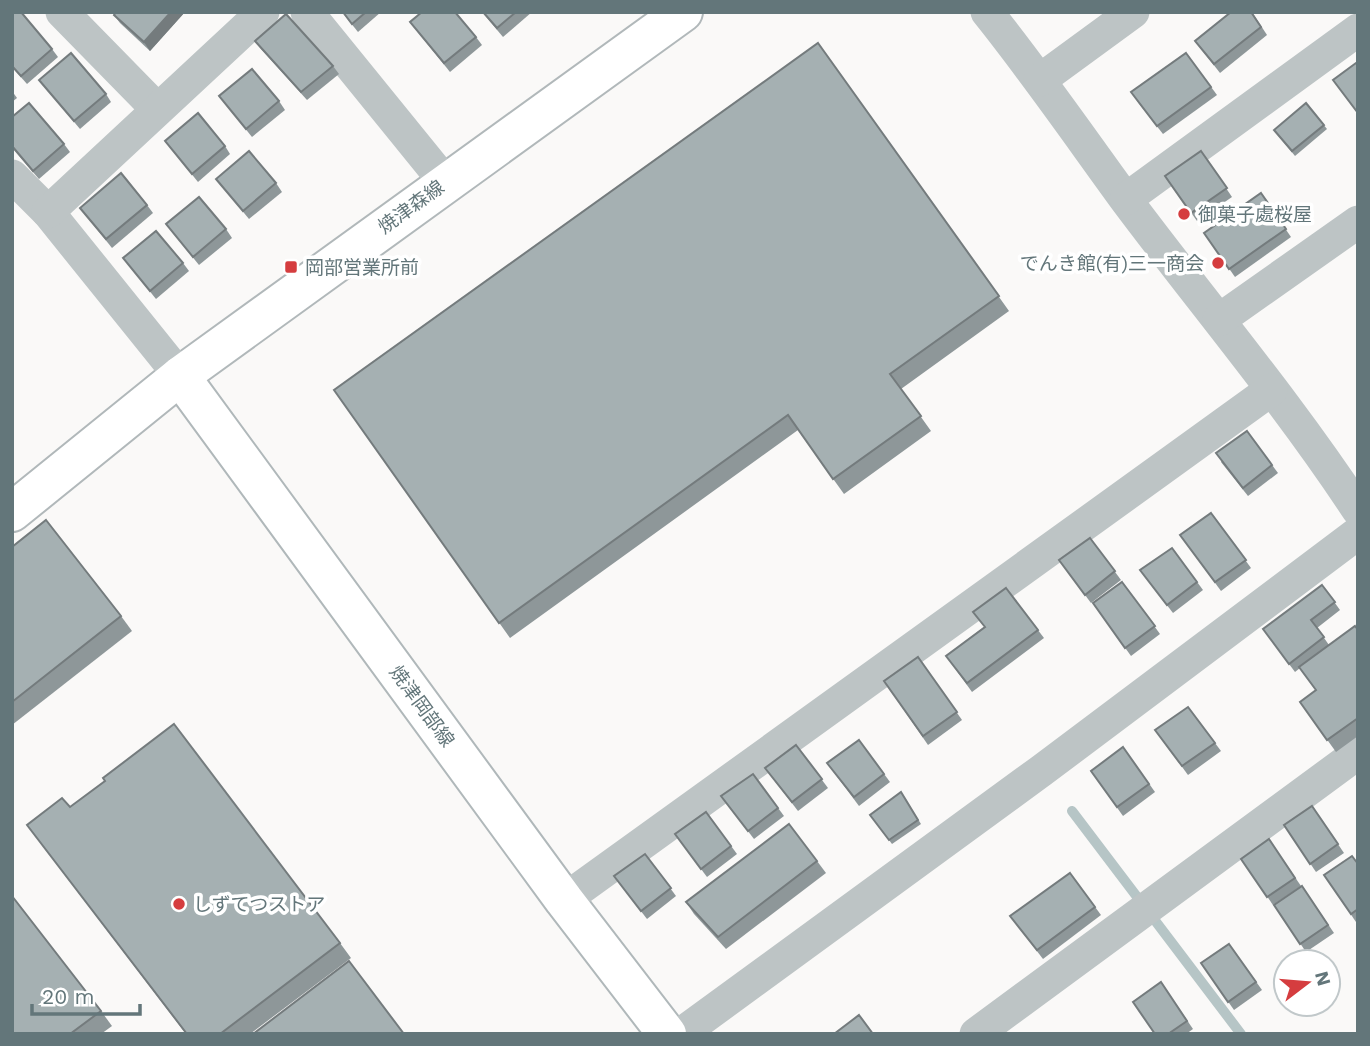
<svg xmlns="http://www.w3.org/2000/svg" width="1370" height="1046" viewBox="0 0 1370 1046" font-family="'Work Sans','Noto Sans JP',sans-serif">
  <rect width="100%" height="100%" fill="#faf9f8"/>
  <g fill="none" stroke-linecap="round" stroke-linejoin="round">
    <path stroke="#b6c5c6" stroke-width="10" d="M1072 811 1241 1034"/>
    <g stroke="#b0b8ba" stroke-width="42">
      <path id="secondary" d="M180 376 564 900 667 1034"/>
    </g>
    <g stroke="#b1b8ba" stroke-width="42">
      <path id="primary" d="M12 512 180 376 683 12"/>
    </g>
    <g stroke="#bdc4c5" stroke-width="33">
      <path d="M62 12 157 109"/>
      <path d="M307 12 445 182"/>
      <path d="M987 12C1036 73 1080 137 1126 200 1203 303 1287 402 1358 510"/>
      <path d="M1040 80 1133 12"/>
      <path d="M12 176 48 212 180 376"/>
      <path d="M1126 199 1358 30"/>
      <path d="M48 212 263 12"/>
      <path d="M1219 320 1358 222"/>
      <path d="M564 900 1271 390"/>
      <path d="M681 1034 1041 771 1358 533"/>
      <path d="M976 1034 1358 753"/>
    </g>
    <use href="#secondary" stroke="#fff" stroke-width="38"/>
    <use href="#primary" stroke="#fff" stroke-width="38"/>
  </g>
  <g fill="#8e9799">
    <path d="M12 12 52 49 58 57 27 84 12 67Z"/>
    <path d="M116 12H185L150 51 120 23 114 15Z"/>
    <path d="M342 12H381L358 32Z"/>
    <path d="M482 12H532L503 37Z"/>
    <path d="M1252 12 1267 35 1220 73 1195 41Z"/>
    <path d="M410 22 476 37 482 45 450 72Z"/>
    <path d="M255 41 333 66 339 74 307 100 261 49Z"/>
    <path d="M818 43 1009 311 901 389 931 431 844 494 798 430 510 638 334 390Z"/>
    <path d="M1186 53 1217 95 1163 134 1137 101Z"/>
    <path d="M39 80 106 94 111 102 80 129Z"/>
    <path d="M12 91 17 98 12 102Z"/>
    <path d="M219 96 279 101 285 110 252 137Z"/>
    <path d="M1306 103 1327 129 1295 156 1277 134Z"/>
    <path d="M12 117 64 144 70 152 39 179 12 148Z"/>
    <path d="M165 141 225 146 230 154 198 182Z"/>
    <path d="M1201 151 1232 197 1197 221 1165 176Z"/>
    <path d="M216 179 276 183 282 192 249 219Z"/>
    <path d="M1261 193 1291 237 1235 277 1204 233Z"/>
    <path d="M147 205 153 213 112 248 80 208Z"/>
    <path d="M166 224 226 229 232 238 199 265Z"/>
    <path d="M123 258 183 263 189 271 156 299Z"/>
    <path d="M1247 431 1278 473 1248 496 1221 462Z"/>
    <path d="M1211 513 1251 568 1221 591 1180 535Z"/>
    <path d="M1090 538 1121 580 1091 603 1059 560Z"/>
    <path d="M12 547 121 616 132 631 12 725Z"/>
    <path d="M1172 548 1203 590 1173 613 1140 570Z"/>
    <path d="M1122 582 1160 634 1131 656 1093 603Z"/>
    <path d="M1322 585 1340 610 1317 628 1329 645 1358 630V736L1336 752 1300 702 1316 691 1300 668 1295 672 1263 629Z"/>
    <path d="M1006 588 1044 638 972 692 946 656 984 627Z"/>
    <path d="M918 657 962 720 928 745 884 681Z"/>
    <path d="M1188 707 1221 751 1188 775 1155 730Z"/>
    <path d="M859 740 890 782 859 806 827 763Z"/>
    <path d="M796 745 828 788 798 811 765 768Z"/>
    <path d="M1123 747 1155 792 1123 816 1091 771Z"/>
    <path d="M753 774 784 816 754 839 721 796Z"/>
    <path d="M105 781 340 943 351 958 250 1034H186L27 825 70 807Z"/>
    <path d="M901 792 921 824 892 844 870 815Z"/>
    <path d="M1312 806 1344 853 1316 872 1284 825Z"/>
    <path d="M706 812 737 854 707 877 675 834Z"/>
    <path d="M1269 839 1301 886 1273 905 1241 859Z"/>
    <path d="M645 854 676 896 647 919 614 876Z"/>
    <path d="M817 861 826 873 726 949 694 914 686 902Z"/>
    <path d="M1358 864V921L1356 922 1324 875Z"/>
    <path d="M1070 873 1101 915 1043 959 1010 916Z"/>
    <path d="M1302 886 1334 933 1306 952 1274 905Z"/>
    <path d="M1229 944 1262 990 1234 1010 1201 963Z"/>
    <path d="M1161 982 1193 1029 1186 1034H1155Z"/>
    <path d="M101 1011 112 1026 101 1034H12Z"/>
  </g>
  <path fill="#747b7d" d="M171 12H185L150 51 144 42Z"/>
  <g fill="#a5b0b2" stroke="#747b7d" stroke-width="2">
    <path d="M12 12H21L52 49 21 76 12 66Z"/>
    <path d="M116 12H171L144 42 114 15Z"/>
    <path d="M343 12H366L352 24Z"/>
    <path d="M422 12H455L476 37 444 63 410 22Z"/>
    <path d="M483 12H516L497 28Z"/>
    <path d="M1231 12H1251L1261 27 1214 64 1195 41Z"/>
    <path d="M286 14 333 66 301 92 255 41Z"/>
    <path d="M818 43 999 296 890 374 921 416 833 479 788 415 499 623 334 390Z"/>
    <path d="M71 53 106 94 74 121 39 80Z"/>
    <path d="M1186 53 1211 87 1157 126 1131 92Z"/>
    <path d="M1356 63 1358 65V113L1333 80Z"/>
    <path d="M252 69 279 101 246 129 219 96Z"/>
    <path d="M29 103 64 144 33 171 12 146V117Z"/>
    <path d="M1306 103 1324 125 1292 151 1274 130Z"/>
    <path d="M198 113 225 146 192 174 165 141Z"/>
    <path d="M249 151 276 183 243 211 216 179Z"/>
    <path d="M1201 151 1227 188 1191 213 1165 176Z"/>
    <path d="M121 173 147 205 106 239 80 208Z"/>
    <path d="M1261 193 1286 229 1229 269 1204 233Z"/>
    <path d="M199 197 226 229 193 257 166 224Z"/>
    <path d="M156 231 183 263 150 291 123 258Z"/>
    <path d="M1247 431 1272 465 1243 488 1216 453Z"/>
    <path d="M1211 513 1246 560 1215 582 1180 535Z"/>
    <path d="M46 520 121 616 12 702V547Z"/>
    <path d="M1090 538 1115 571 1085 595 1059 560Z"/>
    <path d="M1172 548 1197 582 1167 605 1140 570Z"/>
    <path d="M1122 582 1155 626 1125 648 1093 603Z"/>
    <path d="M1322 585 1335 602 1311 620 1324 637 1289 664 1263 629Z"/>
    <path d="M1006 588 1038 630 967 683 946 656 985 627 973 612Z"/>
    <path d="M1355 626 1358 630V718L1327 740 1300 702 1316 690 1299 667Z"/>
    <path d="M918 657 957 712 923 736 884 681Z"/>
    <path d="M1188 707 1215 743 1182 766 1155 730Z"/>
    <path d="M174 724 340 943 220 1034H187L27 825 62 798 70 807 105 781 103 778Z"/>
    <path d="M859 740 884 774 854 797 827 763Z"/>
    <path d="M796 745 822 779 792 802 765 768Z"/>
    <path d="M1123 747 1149 784 1117 807 1091 771Z"/>
    <path d="M753 774 778 808 748 831 721 796Z"/>
    <path d="M901 792 918 820 889 840 870 815Z"/>
    <path d="M1312 806 1338 844 1310 864 1284 825Z"/>
    <path d="M706 812 731 846 701 869 675 834Z"/>
    <path d="M789 824 817 861 718 937 686 902Z"/>
    <path d="M1269 839 1295 878 1267 897 1241 859Z"/>
    <path d="M645 854 671 888 641 911 614 876Z"/>
    <path d="M1352 856 1358 864V909L1351 914 1324 875Z"/>
    <path d="M1070 873 1095 907 1037 950 1010 916Z"/>
    <path d="M1302 886 1328 925 1300 944 1274 905Z"/>
    <path d="M12 896 101 1011 70 1034H12Z"/>
    <path d="M1229 944 1256 982 1228 1002 1201 963Z"/>
    <path d="M349 961 404 1034H253Z"/>
    <path d="M1161 982 1187 1021 1168 1034H1155L1133 1002Z"/>
    <path d="M859 1015 873 1034H834Z"/>
  </g>
  <g fill="#d53d3f" stroke="#fff" stroke-width="2.5">
    <circle cx="1184" cy="214" r="7"/>
    <circle cx="1218" cy="263" r="7"/>
    <rect x="284" y="260" width="14" height="14" rx="3.5"/>
    <circle cx="179" cy="904" r="7"/>
  </g>
  <g text-anchor="middle" dominant-baseline="central" stroke-width="7" stroke-linejoin="round" paint-order="stroke">
    <g font-size="19" fill="#63767a" stroke="#fff">
      <text transform="translate(411 207) rotate(-36)">焼津森線</text>
      <text transform="translate(422 706) rotate(54)">焼津岡部線</text>
    </g>
    <g font-size="19" fill="#63767a" stroke="#fff" text-anchor="start">
      <text x="1198" y="214">御菓子處桜屋</text>
      <text x="1204" y="263" text-anchor="end">でんき館(有)三一商会</text>
      <text x="305" y="267">岡部営業所前</text>
      <text x="193" y="904">しずてつストア</text>
    </g>
  </g>
  <rect width="1370" height="1046" fill="none" stroke="#63767a" stroke-width="28"/>
  <g transform="translate(1307 983) rotate(74)"><circle r="33" fill="#ffffff" stroke="#c1c8ca" stroke-width="2"/>
  <path d="M0-5L12 26L0 18L-12 26Z" fill="#d53d3f"/>
  <text y="-10" font-size="19" font-weight="bold" text-anchor="middle" fill="#63767a">N</text>
  </g>
  <path d="M32 1004v10h108v-10" fill="none" stroke="#63767a" stroke-width="3.5"/>
  <text x="42" y="1004" font-size="21" fill="#63767a" stroke="#ffffff" stroke-width="5" paint-order="stroke">20 m</text>
</svg>
